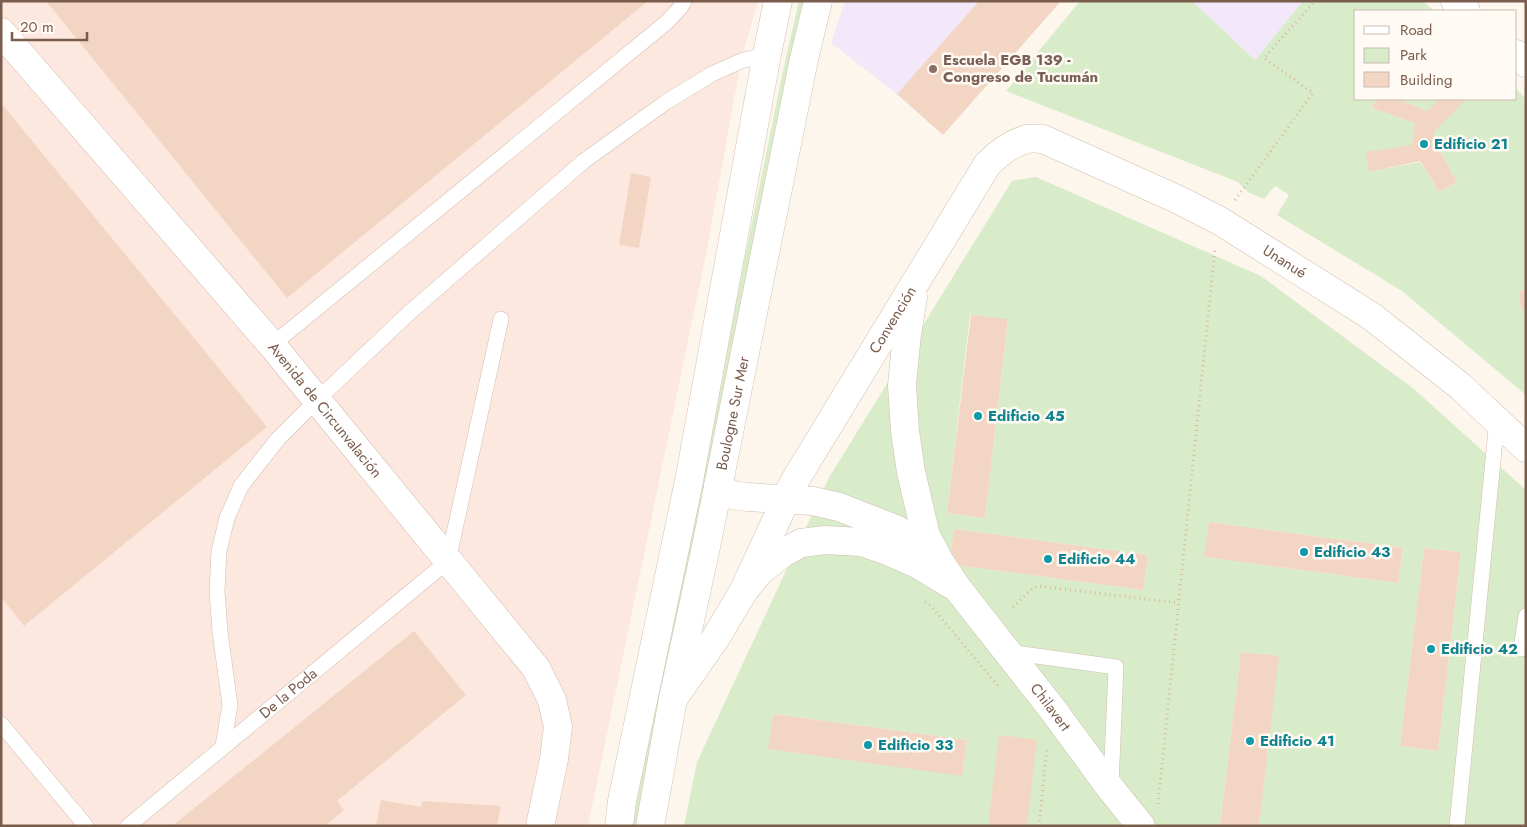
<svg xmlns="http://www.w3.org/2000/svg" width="1527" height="827" viewBox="0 0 1527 827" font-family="Jost,sans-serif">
  <rect width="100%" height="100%" fill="#fdf6ec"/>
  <path fill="#fde8e0" d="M1 1H758L741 61 707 249 588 826H1Z"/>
  <g fill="#f3e8fa">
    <path d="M845 1H1061L943 135 897 94 831 43Z"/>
    <path d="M1192 1H1303L1255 60Z"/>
  </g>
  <g fill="#d8ecc9" fill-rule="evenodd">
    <path d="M799 1H805L638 826H629L783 71Z"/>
    <path d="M1080 1H1192L1255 60 1303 1H1423L1434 11H1356V99H1376L1372 108 1415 123 1412 145 1369 172 1420 162 1439 192 1457 182 1435 143 1434 132 1465 99H1516V89L1526 99V244L1525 247 1526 248V290L1519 292 1521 311 1526 310V395L1402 291 1277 215 1289 195 1275 186 1264 199 1248 192 1238 182 1006 91Z"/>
    <path d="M1398 99H1440L1427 111Z"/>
    <path d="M1036 177 1261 276 1414 389 1526 490V826H1259L1278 656 1241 652 1220 826H684L697 762 830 476 1012 181ZM970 315 1008 320 985 518 947 513ZM1209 522 1403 548 1398 583 1205 557ZM954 529 1148 555 1143 590 949 564ZM1424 548 1461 552 1438 751 1400 746ZM773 714 967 740 962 775 769 749Z"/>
  </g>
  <g fill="#f3d5c3">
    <path d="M46 1H648L287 298Z"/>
    <path d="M979 1H1061L943 135 897 94Z"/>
    <path d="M1376 99H1398L1427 111 1440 99H1466L1434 132 1435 143 1457 182 1439 192 1420 161 1369 172 1366 152 1412 145 1415 123 1372 108Z"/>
    <path d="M1 103 267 427 24 626 1 597Z"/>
    <path d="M631 173 651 177 639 248 619 245Z"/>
    <path d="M1526 290V310L1521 311 1519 291Z"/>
    <path d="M971 315 1008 319 985 518 947 513Z"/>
    <path d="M1209 522 1403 548 1398 583 1204 557Z"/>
    <path d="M954 529 1148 555 1143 590 949 564Z"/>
    <path d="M1424 548 1461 552 1438 751 1400 746Z"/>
    <path d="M414 631 466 695 337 801 344 810 325 826H172Z"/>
    <path d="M1241 652 1279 656 1259 826H1220Z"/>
    <path d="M773 714 967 740 962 776 768 749Z"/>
    <path d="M999 735 1037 740 1027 826H988Z"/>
    <path d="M381 800 421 807 422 801 501 806 497 826H376Z"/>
  </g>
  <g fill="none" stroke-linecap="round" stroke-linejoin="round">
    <g stroke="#d1beb0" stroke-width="16">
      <g id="service">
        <path d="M272 345 667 22 680 8 684 1"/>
        <path d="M1521 649 1526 616"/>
        <path d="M1008 652 1116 667 1111 786"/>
        <path d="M1 724 86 826"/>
        <path d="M223 746 230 705 220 632 217 591 219 551 227 518 241 486 278 439 317 400 409 313 584 161 666 102 712 74 741 61 767 54"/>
        <path id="s1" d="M128 826 448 561 501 319"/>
        <path d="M1457 826 1497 420"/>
      </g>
    </g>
    <g stroke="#d1beb0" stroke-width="29">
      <g id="minor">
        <path id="s2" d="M913 297 907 334 902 385 905 431 911 472 926 536 940 562 958 589 1053 710 1111 789 1141 826"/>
        <path d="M718 486 732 495 747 497 813 501 839 507 898 530 932 562"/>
        <path id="s3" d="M743 592 794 482 987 165C997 154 1012 143 1027 139 1032 138 1038 139 1043 139L1179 200 1220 221 1371 316 1460 386 1526 448"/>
        <path d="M673 699 715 639 743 592 759 572 783 553 801 543 825 540 861 542 885 550 917 564 952 585"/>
      </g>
    </g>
    <g stroke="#d1beb0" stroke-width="29">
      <g id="tertiary">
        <path d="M1455 1 1466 11"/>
        <path id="s4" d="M1 32 272 345 536 668 552 700 558 727 554 759 540 826"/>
        <path d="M1516 54 1526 63"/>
      </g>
    </g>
    <g stroke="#d6c0b0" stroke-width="29">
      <g id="secondary">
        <path d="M619 826 622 801 689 481 767 54 778 1"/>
        <path id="s5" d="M650 826 673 699 707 542 804 59 818 1"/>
      </g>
    </g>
    <g stroke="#d9b8a5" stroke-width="3" stroke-dasharray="1 4" stroke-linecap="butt">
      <path d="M1235 200 1313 93 1264 58 1315 1"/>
      <path d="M925 602 931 606 998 686"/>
      <path d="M1013 607 1032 589 1038 586 1179 603"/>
      <path d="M1158 804 1215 249"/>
      <path d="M1039 826 1047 747"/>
    </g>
    <use href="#service" stroke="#fff" stroke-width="15"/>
    <use href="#minor" stroke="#fff" stroke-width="28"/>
    <use href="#tertiary" stroke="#fff" stroke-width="28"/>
    <use href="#secondary" stroke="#fff" stroke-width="28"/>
  </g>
  <circle fill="#8d6e63" stroke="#fffaf3" stroke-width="2" cx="933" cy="69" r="5"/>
  <g fill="#0f9aa8" stroke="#fffaf3" stroke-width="2">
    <circle cx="1424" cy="144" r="5"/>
    <circle cx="978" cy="416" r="5"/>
    <circle cx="1304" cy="552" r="5"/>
    <circle cx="1048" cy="559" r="5"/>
    <circle cx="1431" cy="649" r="5"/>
    <circle cx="1250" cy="741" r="5"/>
    <circle cx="868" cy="745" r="5"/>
  </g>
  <g text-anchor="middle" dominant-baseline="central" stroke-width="5" stroke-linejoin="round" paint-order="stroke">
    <g font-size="15" font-weight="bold" fill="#785e54" stroke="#fffaf3" text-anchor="start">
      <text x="943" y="60">Escuela EGB 139 -<tspan x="943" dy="17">Congreso de Tucumán</tspan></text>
    </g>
    <g font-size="15" font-weight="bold" fill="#0d838f" stroke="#fffaf3" text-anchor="start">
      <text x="1434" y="144">Edificio 21</text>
      <text x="988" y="416">Edificio 45</text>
      <text x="1314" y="552">Edificio 43</text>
      <text x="1058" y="559">Edificio 44</text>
      <text x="1441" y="649">Edificio 42</text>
      <text x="1260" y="741">Edificio 41</text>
      <text x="878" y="745">Edificio 33</text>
    </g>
    <g font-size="15" fill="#7a5c4d" stroke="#fffaf3">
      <text stroke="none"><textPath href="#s3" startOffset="828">Unanué</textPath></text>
      <text stroke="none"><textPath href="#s3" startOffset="311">Convención</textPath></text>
      <text stroke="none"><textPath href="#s4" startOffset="498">Avenida de Circunvalación</textPath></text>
      <text stroke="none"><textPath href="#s5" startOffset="421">Boulogne Sur Mer</textPath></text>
      <text stroke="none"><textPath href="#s1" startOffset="208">De la Poda</textPath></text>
      <text stroke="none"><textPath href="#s2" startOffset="454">Chilavert</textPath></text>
    </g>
  </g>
  <rect width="1527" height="827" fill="none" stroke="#7a5c4d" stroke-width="5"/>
  <rect x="1354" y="10" width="162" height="90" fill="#fffaf3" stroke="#cabbb1"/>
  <rect x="1364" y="26" width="25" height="8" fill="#ffffff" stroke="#cabbb1"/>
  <text x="1400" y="35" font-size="15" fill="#7a5c4d">Road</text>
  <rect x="1364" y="48" width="25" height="15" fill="#d8ecc9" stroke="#cabbb1"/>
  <text x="1400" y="60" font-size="15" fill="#7a5c4d">Park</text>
  <rect x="1364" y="72" width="25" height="15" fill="#f3d5c3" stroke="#cabbb1"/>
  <text x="1400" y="85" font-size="15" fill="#7a5c4d">Building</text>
  <path d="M12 32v8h75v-8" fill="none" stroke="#7a5c4d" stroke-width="2.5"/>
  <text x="20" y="32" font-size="15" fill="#7a5c4d" stroke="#fffaf3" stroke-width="4" paint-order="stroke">20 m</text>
</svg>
